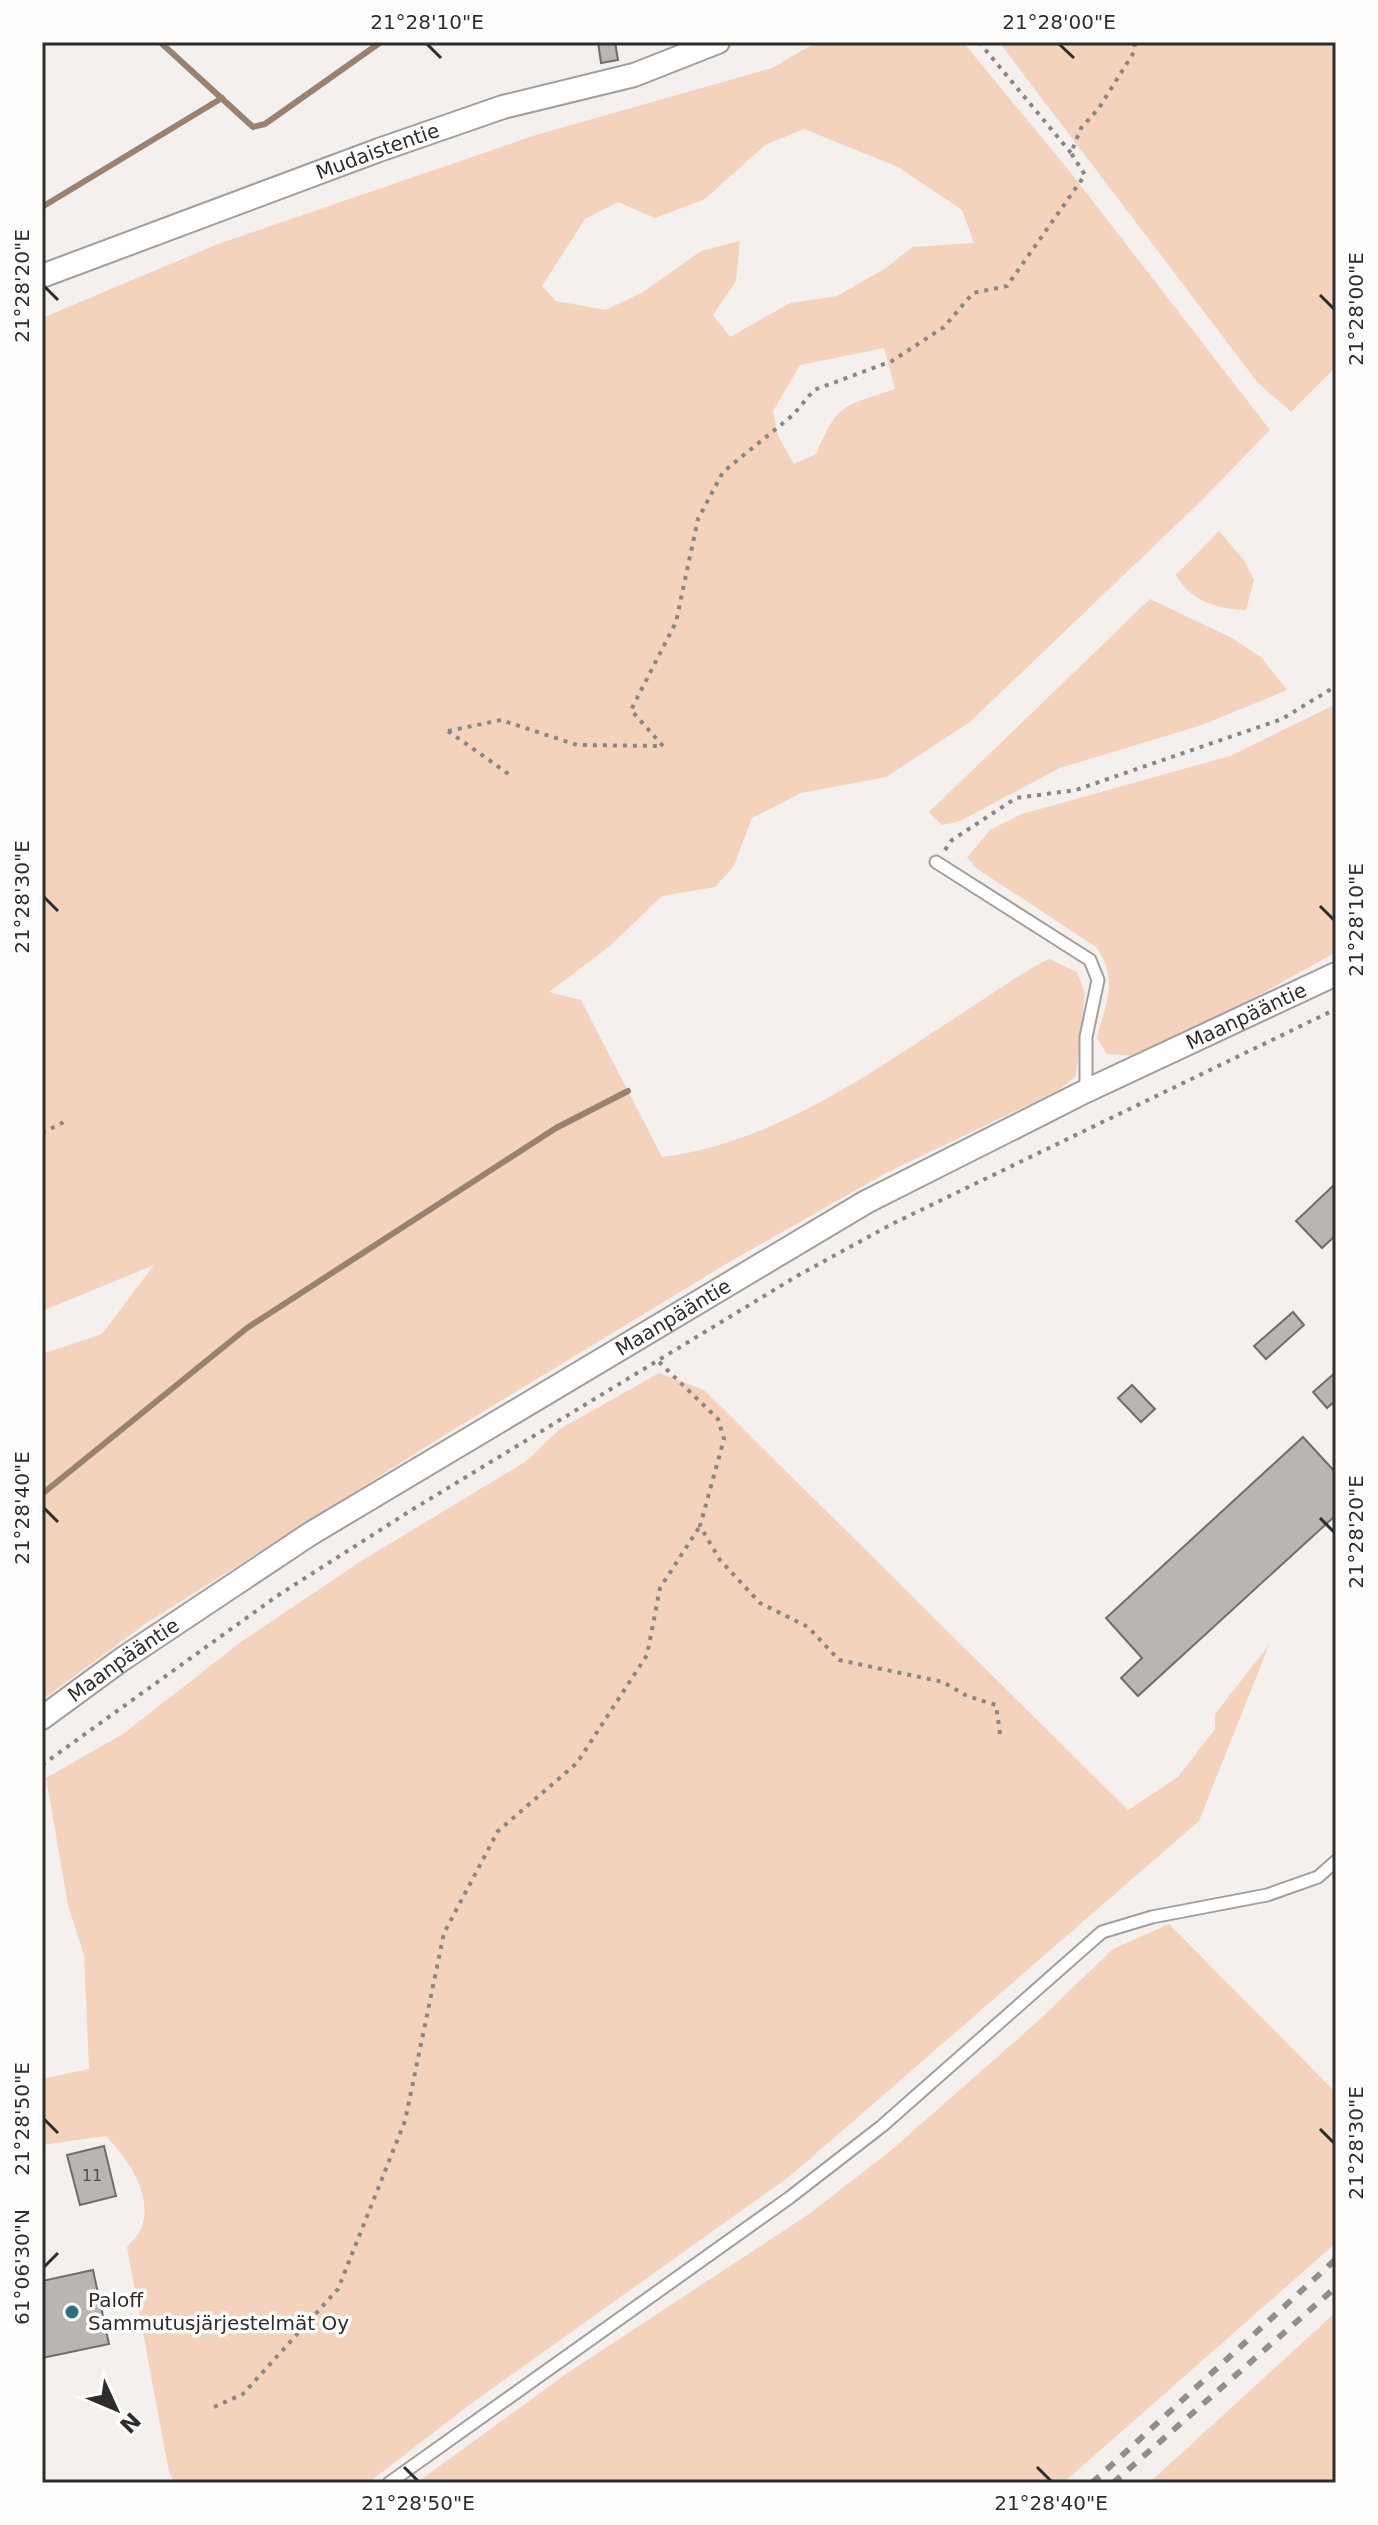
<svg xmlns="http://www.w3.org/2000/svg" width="1378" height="2525" viewBox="0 0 1378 2525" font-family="'DejaVu Sans',sans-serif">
  <rect width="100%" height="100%" fill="#f4f0ed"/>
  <g fill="#f5d2bb" fill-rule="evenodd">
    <path d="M817 42H963L1071 173 1270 430 1199 503 970 722 886 777 801 793 752 818 734 866 715 887 662 896 610 946 549 992 581 1000 662 1157C777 1143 881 1066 976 1004 1001 988 1022 972 1049 959L1077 972 1085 994 1076 1076 1059 1090 886 1173 731 1261 443 1436 145 1624 42 1700V1354L102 1334 154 1265 42 1311V318L218 244 536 135 772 68ZM804 129 898 167 962 210 974 243 912 247 886 268 837 296 790 303 730 337 713 315 736 281 740 241 701 251 643 292 606 310 556 301 542 286 585 219 618 202 655 218 705 199 765 145ZM884 348 895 389C843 407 839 401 816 454L794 464 778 436 773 411 800 365Z"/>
    <path d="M999 42H1336V367L1291 412 1258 383Z"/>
    <path d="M1219 531 1244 560 1254 580 1246 610C1217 609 1190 601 1176 575Z"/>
    <path d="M1150 599 1230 637 1261 657 1287 690 1202 725 1060 768 958 822 942 825 929 812Z"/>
    <path d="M1336 704V952L1193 1032 1136 1056 1107 1054 1097 1038C1106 1001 1119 980 1096 947L976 868 967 857 990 830 1022 814 1230 756Z"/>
    <path d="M659 1373 704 1390 1128 1810 1178 1777 1215 1729V1714L1269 1645 1199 1821 790 2176 472 2403 368 2483H175L169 2472 127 2247C132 2241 140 2234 142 2227 153 2194 127 2158 106 2136L42 2145V2079L89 2069 84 1955 68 1905 46 1778 123 1734 241 1642 361 1561 525 1462 560 1429Z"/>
    <path d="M1169 1924 1336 2093V2243L1063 2483H416L566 2374 809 2214 889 2152 1037 2022 1113 1949Z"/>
    <path d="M1336 2312V2483H1149Z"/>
  </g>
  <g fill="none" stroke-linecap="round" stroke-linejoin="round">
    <g stroke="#9a8271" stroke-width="6">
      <path d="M160 42 253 127 265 124 381 42"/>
      <path d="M42 207 222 98"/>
      <path d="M42 1494 247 1328 556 1128 628 1091"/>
    </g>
  </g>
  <g fill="#b9b5b3" stroke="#706d6a" stroke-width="2">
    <path d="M598 42H615L618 60 601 63Z"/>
    <path d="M1336 1183V1235L1322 1248 1296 1221Z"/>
    <path d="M1293 1312 1304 1325 1266 1359 1254 1346Z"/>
    <path d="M1336 1372V1400L1327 1408 1313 1392Z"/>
    <path d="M1132 1385 1155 1409 1141 1422 1118 1398Z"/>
    <path d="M1303 1437 1336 1473V1515L1138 1696 1121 1678 1142 1658 1106 1618Z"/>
    <path d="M104 2146 116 2196 80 2205 67 2155Z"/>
    <path d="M93 2270 109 2344 42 2358V2281Z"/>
  </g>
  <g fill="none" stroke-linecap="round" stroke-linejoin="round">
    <g stroke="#a19e9b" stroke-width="15">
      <g id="service">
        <path d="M936 862 1090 960 1098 980 1086 1037V1091"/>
        <path d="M389 2483 789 2198 882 2126 1102 1932 1152 1917 1267 1895 1318 1877 1336 1861"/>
      </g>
    </g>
    <g stroke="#a19e9b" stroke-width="26">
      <g id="minor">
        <path id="s1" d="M42 276 379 150 503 107 634 75 718 42"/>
        <path id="s2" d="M42 1718 121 1660 310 1534 866 1202 1086 1091 1336 974"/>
      </g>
    </g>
    <g stroke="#898785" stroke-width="4" stroke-dasharray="4 6" stroke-linecap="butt">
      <path d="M979 42 1071 153"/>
      <path d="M448 731 501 720 577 745 663 746"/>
      <path d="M448 731 510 775"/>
      <path d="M663 746 631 710 676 622 698 519 723 472 793 415 814 390 892 361 944 327 973 293 1007 286 1085 175 1071 153 1081 128 1099 108 1134 52 1135 42"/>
      <path d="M945 850 952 840 1016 798 1076 790 1282 719 1336 686"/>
      <path d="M42 1133 68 1120"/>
      <path d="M659 1362 718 1419 724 1439 700 1526 720 1560 760 1603 808 1627 839 1660 943 1682 967 1696 996 1705 1000 1734"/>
      <path d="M42 1765 277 1596 410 1511 797 1276 892 1224 1336 1009"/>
      <path d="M214 2407 243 2394 338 2289 405 2121 444 1933 498 1831 577 1763 647 1655 660 1588 700 1526"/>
    </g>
    <use href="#service" stroke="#fff" stroke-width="11"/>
    <use href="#minor" stroke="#fff" stroke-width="22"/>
    <g stroke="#918e8c" stroke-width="6" stroke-dasharray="10 10" stroke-linecap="butt">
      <path d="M1092 2483 1336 2259"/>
      <path d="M1113 2483 1336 2287"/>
    </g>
  </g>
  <path fill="none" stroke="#2f2d2c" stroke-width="3" d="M427 44 441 58M1059 44 1074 58M44 286 58 300M1320 295 1334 309M44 897 58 911M1320 906 1334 920M44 1508 58 1522M1320 1518 1334 1532M44 2119 58 2133M1320 2129 1334 2143M44 2267 58 2253M404 2467 418 2481M1037 2467 1051 2481"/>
  <circle fill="#29727b" stroke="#fffefd" stroke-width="3" cx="72" cy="2312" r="8"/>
  <g text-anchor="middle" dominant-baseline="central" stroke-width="7" stroke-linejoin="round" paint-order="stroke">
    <g font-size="16" fill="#524f4e">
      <text x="92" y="2175">11</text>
    </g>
    <g font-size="20" fill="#2f2d2c" stroke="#fffefd">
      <text stroke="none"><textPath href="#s1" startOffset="358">Mudaistentie</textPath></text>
      <text stroke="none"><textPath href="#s2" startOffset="1396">Maanpääntie</textPath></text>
      <text stroke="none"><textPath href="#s2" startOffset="748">Maanpääntie</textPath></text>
      <text stroke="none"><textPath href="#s2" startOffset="100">Maanpääntie</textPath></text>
    </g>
    <g font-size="20" fill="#2f2d2c" stroke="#fffefd" text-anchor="start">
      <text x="88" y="2300">Paloff<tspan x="88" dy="23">Sammutusjärjestelmät Oy</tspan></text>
    </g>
  </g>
  <rect width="1378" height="2525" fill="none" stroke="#fffefd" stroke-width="88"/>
  <g transform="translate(116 2409) rotate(134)" stroke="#fffefd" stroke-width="6" paint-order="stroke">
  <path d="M0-6L14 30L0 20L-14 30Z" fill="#2f2d2c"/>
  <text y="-12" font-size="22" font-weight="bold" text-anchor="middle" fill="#2f2d2c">N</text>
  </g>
  <rect x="44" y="44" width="1290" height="2437" fill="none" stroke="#2f2d2c" stroke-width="3"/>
  <g font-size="20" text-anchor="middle" fill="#2f2d2c">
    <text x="427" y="29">21°28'10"E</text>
    <text x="1059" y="29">21°28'00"E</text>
    <text transform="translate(22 286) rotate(-90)" y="7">21°28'20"E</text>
    <text transform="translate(1356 309) rotate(-90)" y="7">21°28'00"E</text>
    <text transform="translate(22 897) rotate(-90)" y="7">21°28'30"E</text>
    <text transform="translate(1356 920) rotate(-90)" y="7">21°28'10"E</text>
    <text transform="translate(22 1508) rotate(-90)" y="7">21°28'40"E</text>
    <text transform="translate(1356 1532) rotate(-90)" y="7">21°28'20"E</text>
    <text transform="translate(22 2119) rotate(-90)" y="7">21°28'50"E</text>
    <text transform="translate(1356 2143) rotate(-90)" y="7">21°28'30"E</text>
    <text transform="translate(22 2267) rotate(-90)" y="7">61°06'30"N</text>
    <text x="418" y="2510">21°28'50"E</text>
    <text x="1051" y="2510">21°28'40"E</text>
  </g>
</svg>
